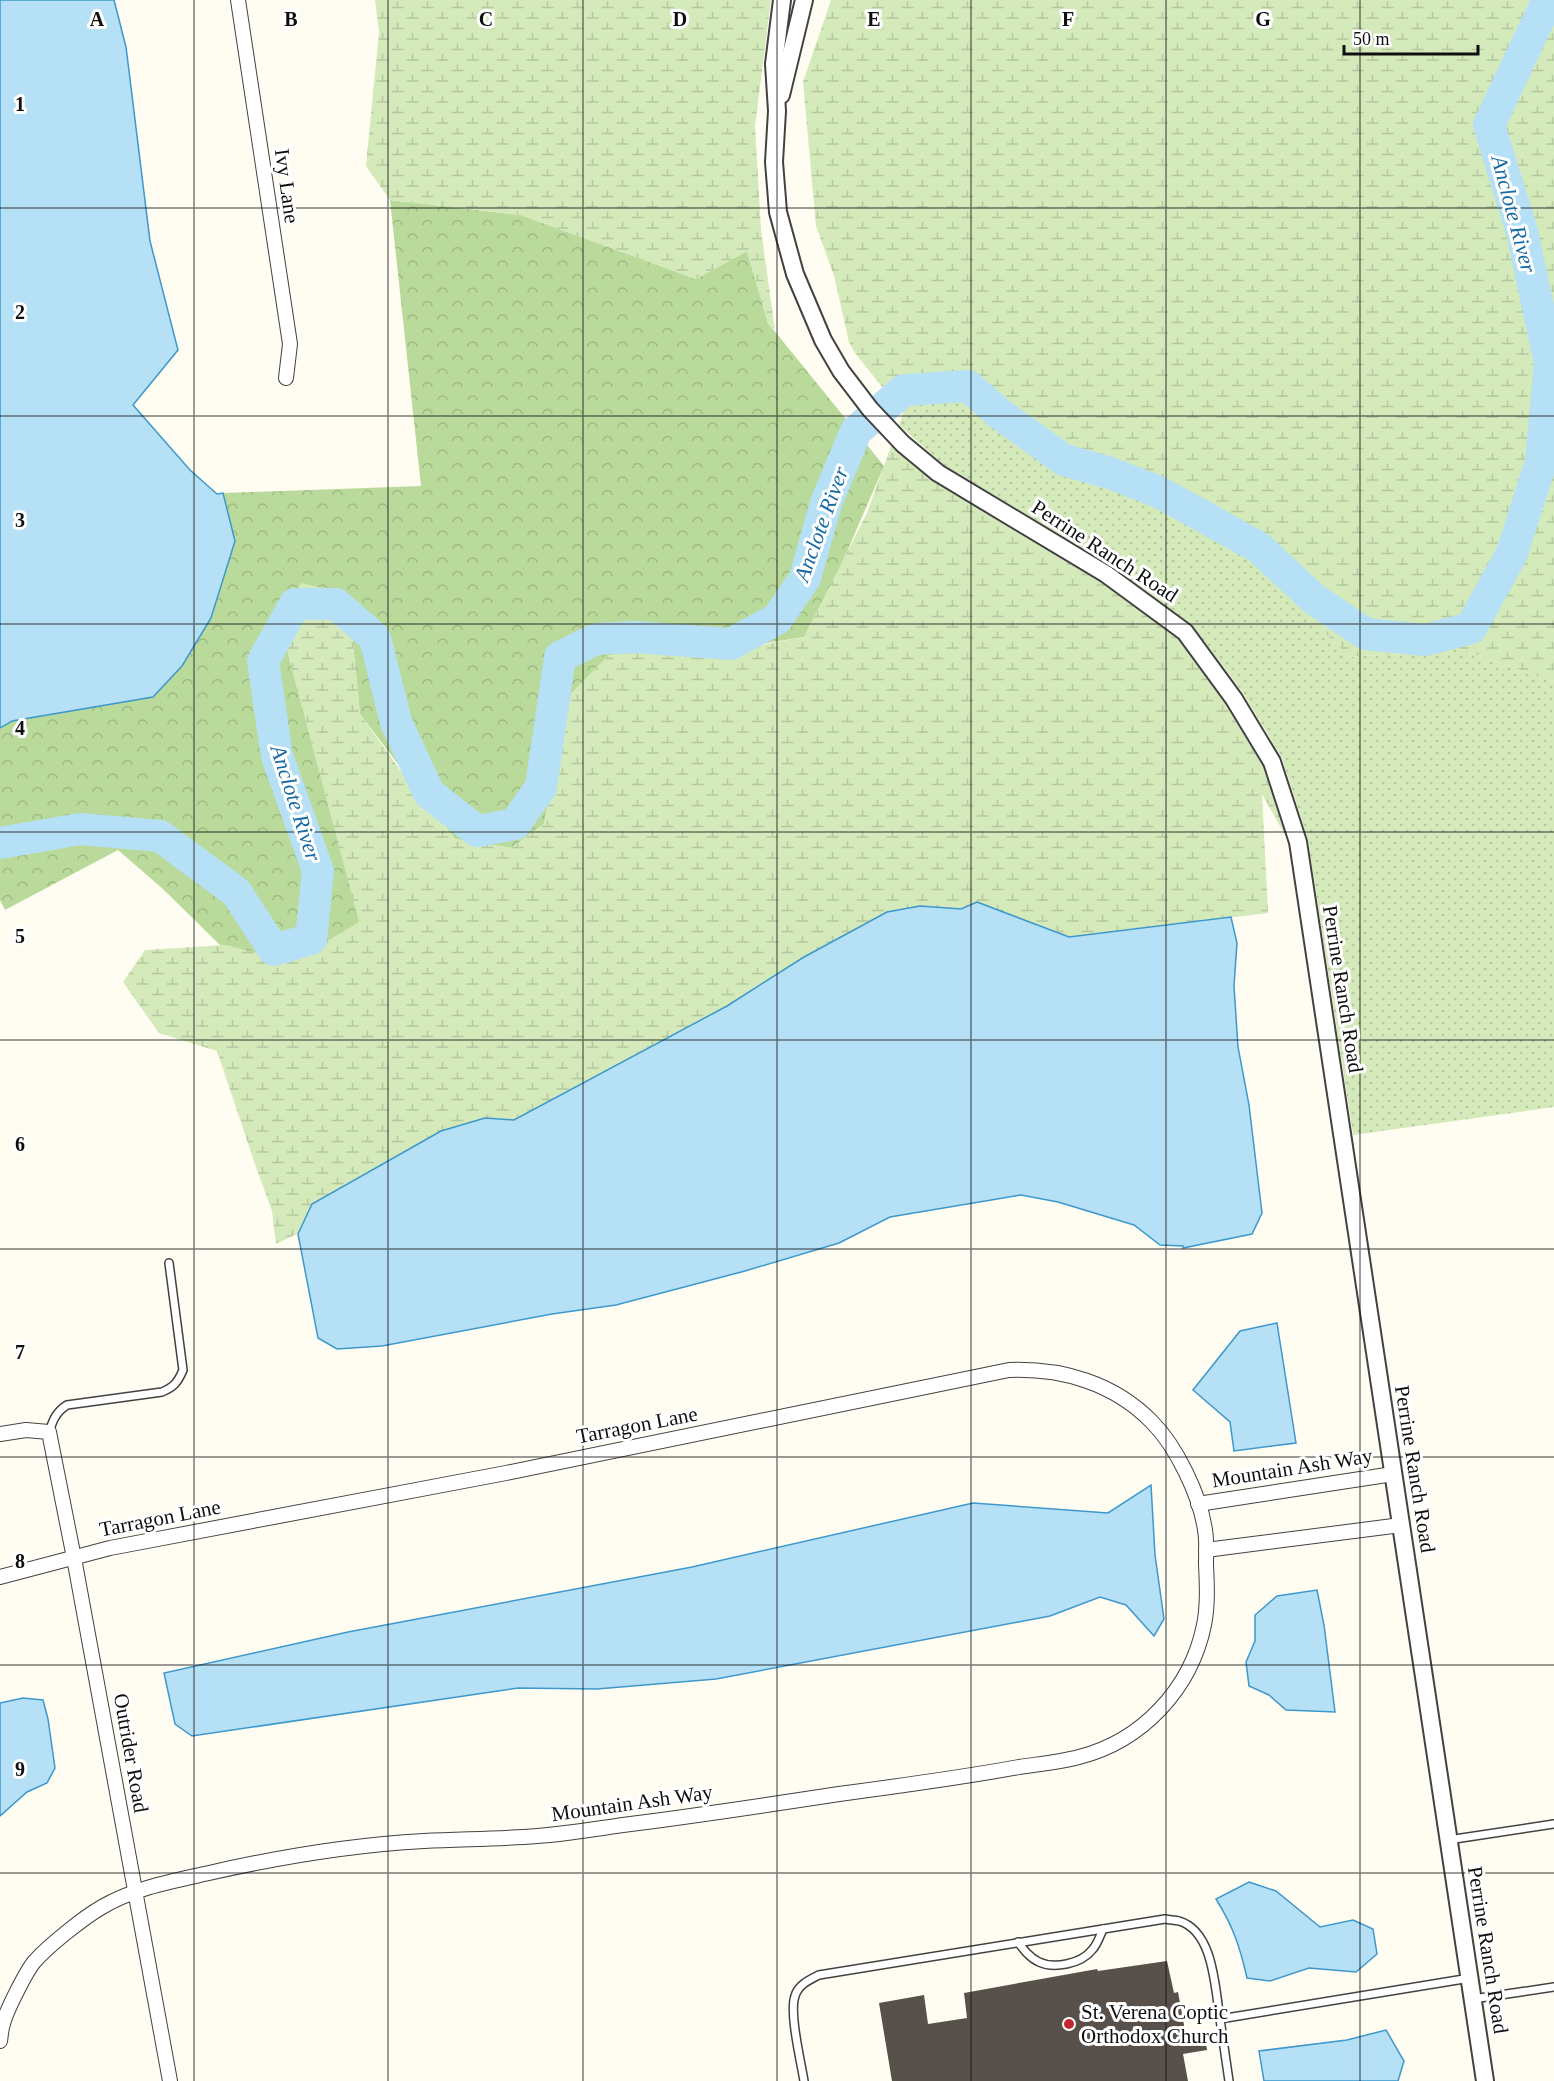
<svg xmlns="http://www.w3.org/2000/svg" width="1554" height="2081" viewBox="0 0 1554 2081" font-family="Georgia,serif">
  <defs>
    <pattern id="grass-dots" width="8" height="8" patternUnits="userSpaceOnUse" patternTransform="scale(1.5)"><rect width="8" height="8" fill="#d4eaba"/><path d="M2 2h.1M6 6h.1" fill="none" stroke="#b5c89f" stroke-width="1.8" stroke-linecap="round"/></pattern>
    <pattern id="forest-crowns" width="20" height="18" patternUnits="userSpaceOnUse" patternTransform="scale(1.5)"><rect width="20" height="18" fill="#b9da9a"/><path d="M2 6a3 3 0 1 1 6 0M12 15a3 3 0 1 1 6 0" fill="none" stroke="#9eba84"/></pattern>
    <pattern id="wetland-marsh" width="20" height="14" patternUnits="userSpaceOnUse" patternTransform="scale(1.5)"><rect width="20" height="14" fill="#d4eaba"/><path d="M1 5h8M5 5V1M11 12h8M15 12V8" fill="none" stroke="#b5c89f"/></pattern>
  </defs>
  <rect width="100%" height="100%" fill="#fffcf1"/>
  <path fill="url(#grass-dots)" d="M927 382 1025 421 1155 484 1291 583 1350 657 1458 648 1554 682V1107L1353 1135 1308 840 1282 758 1243 693 1194 627 1112 566 944 465 899 425 903 413Z"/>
  <path fill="url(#forest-crowns)" d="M390 200 521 215 696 279 747 251 768 323 884 466 843 561 804 637 748 646 609 655 568 697 544 824 511 848 455 839 360 714 348 594 288 653 360 922 293 962 220 945 164 890 118 850 5 910 0 900V728L12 721 153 697 182 666 211 618 235 541 223 493 421 486Z"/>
  <g fill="url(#wetland-marsh)">
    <path d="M375 0H771L755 126 761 230 775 330 768 323 747 251 696 279 521 215 390 200 366 166 379 32Z"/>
    <path d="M831 0H1554V682L1458 648 1350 657 1212 525 1025 421 927 382 903 413 855 353 849 342 834 276 816 226 803 82Z"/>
    <path d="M891 446 932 480 1100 582 1177 638 1225 704 1263 766 1286 837 1262 794 1268 913 1069 937 977 902 961 909 920 906 846 936 804 957 727 1006 514 1121 485 1118 441 1131 312 1204 299 1233 276 1244 272 1211 256 1167 217 1051 159 1033 123 982 145 950 226 945 293 962 359 922 280 624 301 583 348 594 360 714 408 781 455 839 511 848 544 824 568 697 609 655 760 645 804 637 867 513Z"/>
  </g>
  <g fill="#b6e0f6" stroke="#3d98cd" stroke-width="1.5">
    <path d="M0 0H114L126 47 150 241 178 350 133 405 190 470 217 494 223 493 235 541 211 618 182 666 153 697 12 721 0 728Z"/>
    <path d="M977 902 1069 937 1231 917 1237 943 1234 986 1238 1047 1249 1105 1262 1213 1252 1234 1183 1248V1246L1160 1245 1134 1225 1058 1202 1021 1195 890 1217 839 1243 745 1271 616 1305 552 1314 382 1346 337 1349 318 1338 298 1234 312 1204 441 1131 485 1118 514 1120 727 1006 804 957 887 912 920 906 961 909Z"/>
    <path d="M1277 1323 1296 1443 1234 1451 1230 1422 1193 1390 1240 1331Z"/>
    <path d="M1151 1485 1155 1555 1164 1619 1154 1636 1126 1605 1100 1597 1050 1616 716 1679 597 1689 518 1688 192 1736 175 1724 164 1673 348 1632 692 1567 973 1503 1108 1513Z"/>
    <path d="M1317 1590 1324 1625 1335 1712 1286 1710 1269 1695 1249 1686 1246 1662 1255 1641V1615L1277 1596Z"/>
    <path d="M23 1698 43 1700 48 1719 55 1768 47 1783 27 1792 0 1816V1703Z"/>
    <path d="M1249 1882 1276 1891 1320 1927 1353 1920 1373 1929 1377 1954 1356 1972 1309 1968 1270 1981 1247 1978C1240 1947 1233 1926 1216 1899Z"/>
    <path d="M1386 2030 1404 2061 1398 2081H1264L1259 2051 1347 2040Z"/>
  </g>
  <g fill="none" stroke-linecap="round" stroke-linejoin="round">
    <path stroke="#b6e0f6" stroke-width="32" d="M0 843 80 829 160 836 236 892 274 950 311 939 318 871 277 756 263 661 295 604H336L375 638 396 722 429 793 477 831 515 824 541 787 560 657 596 639 635 637 731 644 777 619 805 578 826 503 856 431 904 390 968 386 1000 414 1064 460 1110 473 1159 492 1258 547 1314 599 1366 634 1425 640 1471 628 1512 553 1541 462 1550 363 1522 232 1489 125 1545 6 1554 2"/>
  </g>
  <path fill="#58504b" d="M1167 1961 1174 1993 1178 1992 1186 2036 1204 2032 1207 2050 1183 2054 1188 2081H892L879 2003 924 1995 928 2024 967 2018 964 1993 1097 1969 1098 1971Z"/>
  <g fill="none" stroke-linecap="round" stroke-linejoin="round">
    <g stroke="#424242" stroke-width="10">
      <g id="service">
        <path d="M49 1432C53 1420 56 1412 67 1405L162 1392C174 1387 178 1382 183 1370L169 1263"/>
        <path d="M1448 1840 1554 1824"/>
        <path d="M1018 1942C1024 1950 1030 1958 1039 1962 1054 1969 1081 1964 1092 1950 1097 1945 1100 1936 1103 1929"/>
        <path d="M1473 1999 1554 1987"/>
        <path d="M804 2081C801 2062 789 2013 795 1996 798 1985 809 1980 819 1975L1165 1919C1170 1920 1175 1920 1179 1921 1214 1931 1215 1989 1220 2019"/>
        <path d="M1229 2081 1220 2019 1470 1978"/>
      </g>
    </g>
    <g stroke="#424242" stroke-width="16">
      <g id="minor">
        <path d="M238 0 290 344 286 378"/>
        <path d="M0 1434 26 1430 49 1432 74 1558 170 2081"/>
        <path d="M1198 1504 1393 1474"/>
        <path d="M1206 1550 1401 1525"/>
        <path d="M0 1577 110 1548 506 1473 1009 1370C1062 1368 1114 1383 1152 1422 1176 1446 1200 1495 1205 1530 1207 1541 1206 1553 1206 1564 1207 1585 1208 1605 1204 1625 1191 1689 1142 1741 1079 1757 1060 1762 1039 1764 1019 1767 959 1778 899 1786 839 1794 767 1805 695 1816 623 1825 595 1829 566 1834 537 1836 499 1839 462 1839 424 1841 352 1845 279 1857 209 1873 173 1881 134 1888 102 1907 83 1918 48 1946 34 1962 26 1972 6 2011 3 2024 1 2029 1 2035 0 2041"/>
      </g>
    </g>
    <g stroke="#424242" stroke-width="20">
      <g id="tertiary">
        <path d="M782 0 774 64 777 111 774 162 778 212 795 274 823 340 841 371 870 409 903 444 938 473 1106 574 1185 632 1234 699 1272 762 1298 842 1485 2081"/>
        <path d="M781 95 804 0"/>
      </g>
    </g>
    <use href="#service" stroke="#fff" stroke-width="7"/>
    <use href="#minor" stroke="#fff" stroke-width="14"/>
    <use href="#tertiary" stroke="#fff" stroke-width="16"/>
  </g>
  <path fill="none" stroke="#0f0f0f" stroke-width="1.5" stroke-opacity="0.55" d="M194 0V2081M388 0V2081M583 0V2081M777 0V2081M971 0V2081M1166 0V2081M1360 0V2081M0 208H1554M0 416H1554M0 624H1554M0 832H1554M0 1040H1554M0 1249H1554M0 1457H1554M0 1665H1554M0 1873H1554"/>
  <circle fill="#c02633" stroke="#fff" stroke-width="2" cx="1069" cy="2024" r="6"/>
  <g text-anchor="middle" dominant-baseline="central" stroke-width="6" stroke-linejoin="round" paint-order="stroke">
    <g font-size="21" fill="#0f0f0f" stroke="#fff">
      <text transform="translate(287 186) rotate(82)">Ivy Lane</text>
      <text transform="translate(1105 551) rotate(33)">Perrine Ranch Road</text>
      <text transform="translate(1343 989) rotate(81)">Perrine Ranch Road</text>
      <text transform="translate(637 1425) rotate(-11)">Tarragon Lane</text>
      <text transform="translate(1292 1468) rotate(-9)">Mountain Ash Way</text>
      <text transform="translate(1415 1469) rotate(81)">Perrine Ranch Road</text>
      <text transform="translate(160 1518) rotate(-11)">Tarragon Lane</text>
      <text transform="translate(131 1753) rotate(80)">Outrider Road</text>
      <text transform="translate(632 1803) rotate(-8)">Mountain Ash Way</text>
      <text transform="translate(1488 1950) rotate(81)">Perrine Ranch Road</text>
    </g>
    <g font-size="21" fill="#0f0f0f" stroke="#fff" text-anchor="start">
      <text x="1081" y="2012">St. Verena Coptic<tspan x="1081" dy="24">Orthodox Church</tspan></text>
    </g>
    <g font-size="22" font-style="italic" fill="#186aa2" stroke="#fff">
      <text transform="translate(1514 214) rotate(75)">Anclote River</text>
      <text transform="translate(821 524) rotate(-70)">Anclote River</text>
      <text transform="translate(296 803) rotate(72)">Anclote River</text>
    </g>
  </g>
  <g font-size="20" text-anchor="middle" font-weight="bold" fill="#0f0f0f" stroke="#fff" stroke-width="6" stroke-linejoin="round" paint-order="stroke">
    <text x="97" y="26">A</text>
    <text x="291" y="26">B</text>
    <text x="486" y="26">C</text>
    <text x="680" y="26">D</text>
    <text x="874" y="26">E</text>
    <text x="1068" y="26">F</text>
    <text x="1263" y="26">G</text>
    <text x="20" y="111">1</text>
    <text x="20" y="319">2</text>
    <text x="20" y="527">3</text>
    <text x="20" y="735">4</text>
    <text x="20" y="943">5</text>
    <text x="20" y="1151">6</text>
    <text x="20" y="1359">7</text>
    <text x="20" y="1568">8</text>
    <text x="20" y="1776">9</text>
  </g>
  <path d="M1344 45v9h134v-9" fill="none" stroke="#0f0f0f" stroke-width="3"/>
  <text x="1353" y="45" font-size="18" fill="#0f0f0f" stroke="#ffffff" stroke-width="4.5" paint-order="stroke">50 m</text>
</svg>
